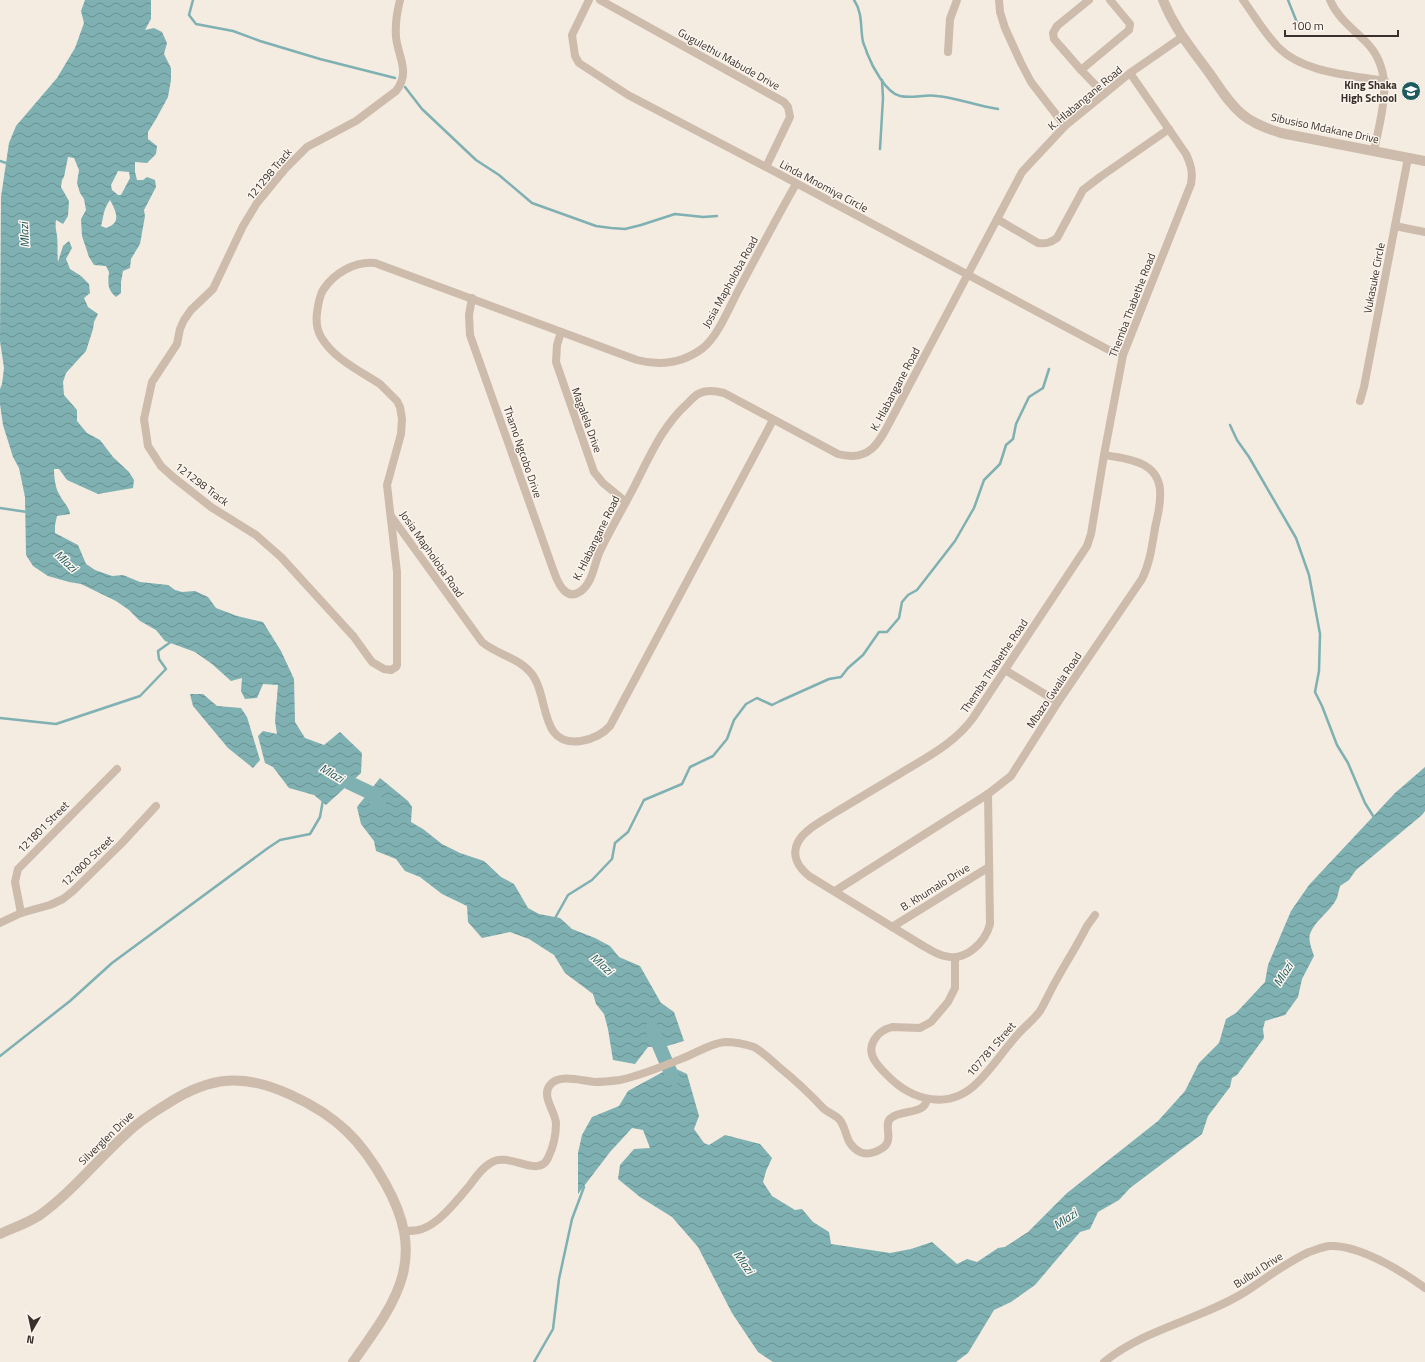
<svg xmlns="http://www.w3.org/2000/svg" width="1425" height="1362" viewBox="0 0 1425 1362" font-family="'Titillium Web',sans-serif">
  <defs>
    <pattern id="water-waves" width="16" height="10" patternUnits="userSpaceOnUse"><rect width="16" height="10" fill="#7fb0b2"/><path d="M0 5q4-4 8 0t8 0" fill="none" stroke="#699091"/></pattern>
  </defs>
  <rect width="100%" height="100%" fill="#f4ebe1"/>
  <g fill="url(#water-waves)" fill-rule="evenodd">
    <path d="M85 0H151V19L145 30 154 28 162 32 167 43 164 54 171 68V80L168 97 156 119 148 132V139L157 146 156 154 147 163 135 162V172L137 180H143L147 177 155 180 156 187 144 210 145 216 140 244 131 259 130 268 123 271 121 282V293L116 297C107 289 108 283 109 272L106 266 94 265 89 257 82 236 81 219 86 210 84 199 80 193 77 183 79 170 74 158 68 157 64 177 62 180 61 187 69 201 68 216 63 224 56 220C55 227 56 229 57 236 58 242 57 254 58 262L63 246 69 241 72 248 66 259 70 269 81 276 89 284 90 293 84 298 88 307 98 314 94 322 93 329 86 351 66 373 63 382 64 395 77 410V421L87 433 100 440 113 457 129 472 134 480 133 488 98 494 67 480 59 469H54C54 476 55 487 59 494 62 501 69 506 70 514L57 516 55 525V533L78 545 86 564 95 570 112 576 123 575 140 582 168 585 175 590 182 592 195 591 208 597 216 608 237 616 263 622 281 651 294 679 295 722 305 738 324 745 340 732 362 753 361 773 326 805 314 795 289 788 273 767 265 763 258 736 263 731 277 734 275 721 278 685 263 684 257 698 245 699 241 691 242 678 231 681 212 664 195 652 165 641 156 630 140 621 129 610 116 601 81 584 69 582 48 576 33 566 26 555 25 497 19 468 13 457 3 425 0 404V389L2 384 4 368 0 341 1 197 9 143 16 126 57 78 75 48 84 23 81 11ZM118 171 129 172 130 178 121 195H118L112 190 111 185ZM110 200C116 211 122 223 106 228L101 226C104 215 103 210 110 200Z"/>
    <path d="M190 694H203L217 706 241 708 247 717 260 760 253 768 228 748 193 706Z"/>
    <path d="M1425 767V811L1422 815 1356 870 1349 880 1340 886C1339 890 1338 894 1337 898 1331 911 1315 920 1310 934 1308 940 1312 950 1314 956L1302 979 1298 997 1285 1015 1265 1021 1263 1029 1264 1038 1237 1075 1232 1078 1230 1087 1208 1116 1202 1134 1130 1188 1119 1200 1098 1212 1090 1229 1080 1232 1035 1285 1011 1302 994 1310 968 1353 956 1362H773L758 1352 732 1313 698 1247 672 1217 640 1197 618 1179 620 1165 634 1149 650 1148 643 1130 632 1128 610 1152 578 1194V1153L582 1135 592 1117 619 1106 628 1091 672 1067 687 1074 699 1116 694 1129 704 1143 709 1145 725 1135 760 1144 772 1158 766 1171 763 1182 772 1196 795 1210 802 1209 813 1222 829 1232 831 1244 890 1253 911 1249 932 1242 957 1264 967 1259 977 1262 998 1248 1005 1247 1028 1232 1067 1193 1158 1121 1185 1091 1199 1063 1219 1043 1226 1019 1236 1013 1265 982 1268 965 1291 911 1309 885 1395 793Z"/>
    <path d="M380 778 408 801 412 807 411 822 423 829 442 844 460 853 484 861 501 877 514 884 528 908 539 914 560 918 572 929 595 938 610 946 619 957 640 966 661 1003 674 1012 684 1041 667 1046 648 1047 635 1064 613 1060 608 1029 604 1014 596 1004 593 994 565 973 554 955 529 939 510 932 482 938 468 922 467 906 442 894 420 877 405 871 396 859 376 851 374 841 361 824 357 807Z"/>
  </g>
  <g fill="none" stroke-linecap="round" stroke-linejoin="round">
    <g stroke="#7fb0b2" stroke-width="2.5">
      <path d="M193 0 189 15 196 24 233 31 260 41 320 59 395 78"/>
      <path d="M854 0C863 13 860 27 863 42 864 45 866 49 867 53 872 66 886 93 900 96 912 99 925 94 937 96 958 98 977 106 998 109"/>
      <path d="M1288 0 1298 25"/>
      <path d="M405 87 422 109 476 160 499 175 532 203 596 226 611 228 625 229 641 225 675 214 703 217 717 216"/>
      <path d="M880 149 883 98 882 80"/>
      <path d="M0 161 9 164"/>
      <path d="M1230 425 1237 440 1249 457 1296 538 1309 575 1320 634 1319 671 1315 692 1322 706 1337 745 1348 763 1365 803 1375 819"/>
      <path d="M0 508 27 512"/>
      <path d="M0 718 56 724 140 696 166 669 159 659 158 651 172 641"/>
      <path d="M554 920 568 895 592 880 612 859 615 843 628 832 644 800 682 784 690 767 713 756 727 739 734 720 746 704 757 698 772 705 780 701 829 679 841 677 848 668 863 655 879 632H887L899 618 902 602 908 595 917 590 955 541 974 508 984 480 1000 464 1006 445 1013 439 1016 424 1029 397 1043 388 1049 369"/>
      <path d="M0 1056 70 1001 112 963 268 848 280 840 310 834 320 817 323 800"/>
      <path d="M534 1362 553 1329 559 1279 572 1219 584 1187"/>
    </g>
    <g stroke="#7fb0b2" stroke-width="14">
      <path d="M335 776 371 793 380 807"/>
      <path d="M652 1029 673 1078"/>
    </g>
    <g stroke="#cdbbac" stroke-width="8">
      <path d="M400 0C397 12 395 25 396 37 398 57 411 72 396 91L356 121 307 147 285 169 257 203 243 226 213 289 191 310 184 320 180 329 177 344 152 382 144 419 148 446 161 466 173 477 211 507 256 535 265 543 281 557 354 637 372 662 384 669 391 670 396 667 397 665V572L387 485 401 434 402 419 400 407 397 401 380 384C360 371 334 359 321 337 317 330 316 321 317 313 318 305 319 297 323 290 334 273 355 261 375 263L637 360C660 366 683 363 703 348 718 336 729 308 738 291 757 255 776 219 796 184"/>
      <path d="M589 0 572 35 575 56 579 63 628 95 766 167 1107 349 1123 355"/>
      <path d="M600 0 784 102 788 107 790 117 766 167"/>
      <path d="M999 0 1000 12 1005 28 1021 63 1031 82 1065 126"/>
      <path d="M1243 0C1254 15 1265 34 1278 47 1303 73 1351 75 1385 81"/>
      <path d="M1330 0C1337 17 1352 28 1365 41 1397 72 1381 114 1374 151"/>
      <path d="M948 52 950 19 957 0"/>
      <path d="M1081 70 1054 39 1053 33 1057 26 1089 0"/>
      <path d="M1104 94 1081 70 1129 30 1130 24 1110 0"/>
      <path d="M997 219 1038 243C1046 244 1050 243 1057 238L1083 190 1100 177 1169 129"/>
      <path d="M1395 226 1425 232"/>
      <path d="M472 298 469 315 470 335 554 572C558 583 566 602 581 591 593 582 594 564 600 551 610 530 622 510 633 489 649 458 662 426 688 403 692 399 695 395 700 393 707 390 716 391 724 393L838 454C872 463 880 440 894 414L1022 172 1065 126 1130 73 1182 37"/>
      <path d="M561 332 557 345 556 362 594 472 603 483 626 502"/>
      <path d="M1360 401 1364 387 1408 158"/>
      <path d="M391 516 482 642C496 654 519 658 531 673 550 696 538 747 581 741 593 739 602 735 610 726L773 420"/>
      <path d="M1005 670 1058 702"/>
      <path d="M988 794 990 924C985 943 965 962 945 956 938 955 931 950 925 947L809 876C798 867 791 855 798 842 805 829 824 820 836 812 858 799 879 786 901 773 927 757 955 743 973 718L1087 546 1091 534 1104 455 1123 355 1191 184C1193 172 1191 165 1186 154L1130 73"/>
      <path d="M835 891 988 794 1011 776 1058 702 1142 579C1150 563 1152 546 1155 528 1157 518 1160 508 1160 498 1163 462 1130 459 1104 455"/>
      <path d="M21 913 15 882 18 869 117 769"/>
      <path d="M0 923 21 913 50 905 63 899 73 891 122 843 156 806"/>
      <path d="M892 927 989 867"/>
      <path d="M955 958V988L948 1002 931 1022 920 1028 892 1027C877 1031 865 1046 875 1061 878 1066 883 1071 887 1075 912 1101 950 1111 978 1082 991 1069 1001 1054 1013 1040 1021 1029 1032 1022 1040 1011 1046 1001 1051 989 1057 979 1067 961 1078 944 1087 926L1095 915"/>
      <path d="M404 1231C410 1231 417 1231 422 1229 440 1223 458 1199 470 1185 475 1178 481 1169 489 1164 508 1149 538 1180 548 1158 553 1148 556 1134 556 1123 555 1111 541 1096 550 1085 559 1073 582 1081 595 1082 603 1082 612 1081 620 1080 643 1075 666 1065 688 1056 700 1051 712 1043 725 1042 735 1042 745 1044 754 1047 763 1052 771 1060 779 1067 795 1080 810 1094 824 1109 829 1113 835 1115 839 1119 848 1129 844 1144 860 1152 866 1155 875 1153 881 1149 896 1141 882 1125 891 1118 902 1109 925 1115 927 1099"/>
      <path d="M1104 1362C1146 1328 1200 1320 1245 1292 1267 1278 1285 1263 1309 1252 1316 1250 1322 1247 1329 1246 1358 1244 1402 1271 1425 1288"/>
    </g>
    <g stroke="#cdbbac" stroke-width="10">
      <path d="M1163 0C1175 30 1192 49 1210 74 1220 88 1229 104 1243 115 1254 124 1268 129 1281 133L1425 161"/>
      <path d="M0 1234C13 1228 28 1223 40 1215 72 1192 97 1160 126 1134 138 1122 152 1113 167 1104 210 1076 244 1073 291 1095 337 1116 361 1140 385 1183 428 1259 398 1299 353 1362"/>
    </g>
  </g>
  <defs>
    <g id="school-disc" transform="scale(1)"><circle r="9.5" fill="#1f5a5e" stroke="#fbf5ee"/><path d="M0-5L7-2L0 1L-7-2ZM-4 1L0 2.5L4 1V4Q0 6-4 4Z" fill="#fff"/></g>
  </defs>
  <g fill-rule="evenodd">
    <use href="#school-disc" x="1411" y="91"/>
  </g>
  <g text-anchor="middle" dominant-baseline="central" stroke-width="3" stroke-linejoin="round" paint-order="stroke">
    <g font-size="11" fill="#3b302b" stroke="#fbf5ee">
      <text transform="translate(729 59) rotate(29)">Gugulethu Mabude Drive</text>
      <text transform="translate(1085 98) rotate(-40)">K. Hlabangane Road</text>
      <text transform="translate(1325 128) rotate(12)">Sibusiso Mdakane Drive</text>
      <text transform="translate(269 174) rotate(-50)">121298 Track</text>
      <text transform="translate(824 186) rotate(28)">Linda Mnomiya Circle</text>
      <text transform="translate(1374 278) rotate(-79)">Vukasuke Circle</text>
      <text transform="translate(730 282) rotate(-61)">Josia Mapholoba Road</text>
      <text transform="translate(1132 305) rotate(-69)">Themba Thabethe Road</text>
      <text transform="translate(895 389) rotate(-62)">K. Hlabangane Road</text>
      <text transform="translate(587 420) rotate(70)">Magalela Drive</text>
      <text transform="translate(523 452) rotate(71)">Thamo Ngcobo Drive</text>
      <text transform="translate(202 484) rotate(37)">121298 Track</text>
      <text transform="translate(596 538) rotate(-64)">K. Hlabangane Road</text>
      <text transform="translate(432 554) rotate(55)">Josia Mapholoba Road</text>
      <text transform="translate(994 666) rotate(-56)">Themba Thabethe Road</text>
      <text transform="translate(1054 690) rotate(-56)">Mbazo Gwala Road</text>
      <text transform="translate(43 827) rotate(-45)">121801 Street</text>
      <text transform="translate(87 861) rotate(-44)">121800 Street</text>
      <text transform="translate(935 887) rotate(-32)">B. Khumalo Drive</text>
      <text transform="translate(991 1049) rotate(-49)">107781 Street</text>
      <text transform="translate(106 1138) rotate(-44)">Silverglen Drive</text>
      <text transform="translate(1258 1270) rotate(-33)">Bulbul Drive</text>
    </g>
    <g font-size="11" font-weight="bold" fill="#3b302b" stroke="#fbf5ee" text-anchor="end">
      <text x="1397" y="85">King Shaka<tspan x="1397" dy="13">High School</tspan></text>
    </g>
    <g font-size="12" font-style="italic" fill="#1f5a5e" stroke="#fbf5ee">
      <text transform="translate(24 235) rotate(-93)">Mlazi</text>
      <text transform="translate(66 561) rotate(43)">Mlazi</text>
      <text transform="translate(332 773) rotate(30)">Mlazi</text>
      <text transform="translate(602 964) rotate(42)">Mlazi</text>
      <text transform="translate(1283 974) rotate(-58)">Mlazi</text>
      <text transform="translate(1065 1219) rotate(-34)">Mlazi</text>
      <text transform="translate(744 1262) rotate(55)">Mlazi</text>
    </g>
  </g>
  <g transform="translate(32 1330) rotate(189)" stroke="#fbf5ee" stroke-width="3" paint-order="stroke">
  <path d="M0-3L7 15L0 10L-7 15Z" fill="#3b302b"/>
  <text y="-6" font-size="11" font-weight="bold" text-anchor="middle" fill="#3b302b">N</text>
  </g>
  <path d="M1285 30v6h113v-6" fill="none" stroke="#3b302b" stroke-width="2"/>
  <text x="1291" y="30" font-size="12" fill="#3b302b" stroke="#fbf5ee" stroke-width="3" paint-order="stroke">100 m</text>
</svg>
